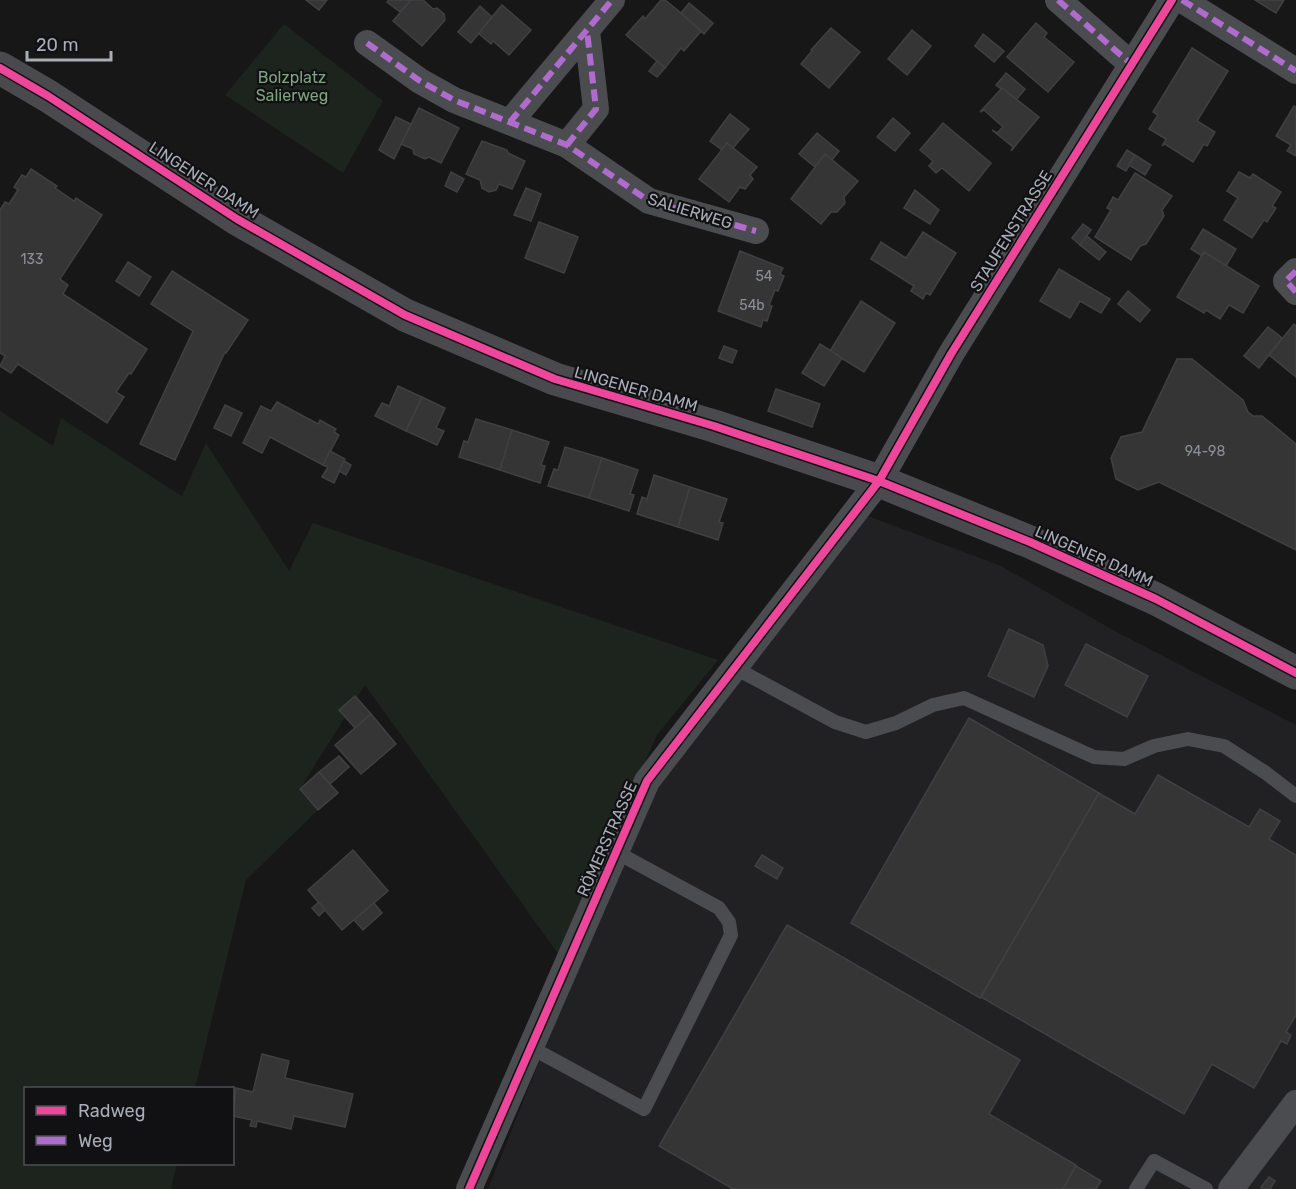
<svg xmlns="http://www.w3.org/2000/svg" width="1296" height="1189" viewBox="0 0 1296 1189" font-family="Rubik,sans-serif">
  <rect width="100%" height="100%" fill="#171717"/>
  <path fill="#212123" d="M865 515 1001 566 1113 630 1296 725V1189H488L651 783Z"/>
  <g fill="#1d241e">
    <path d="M284 24 383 101 343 173 225 95Z"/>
    <path d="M0 411 53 446 61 418 182 496 206 443 289 571 313 523 718 660 657 735 559 955 365 685 300 789 318 810 246 880 195 1088H26V1164H177L171 1188 173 1189H0Z"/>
  </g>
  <g fill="#353536" stroke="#3f4043" stroke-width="1.5">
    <path d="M306 0H327L319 10Z"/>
    <path d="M389 0H411L400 12 387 2Z"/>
    <path d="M411 0H423L433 9 437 8 444 14 445 20 422 46 393 21Z"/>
    <path d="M661 0H665L702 30 684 51 681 48 665 68 626 35 643 16 645 19Z"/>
    <path d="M1255 0H1284L1276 13Z"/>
    <path d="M689 3 713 23 704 34 681 13Z"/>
    <path d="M502 5 531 30 509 55 493 41 491 44 478 33Z"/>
    <path d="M480 6 492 17 471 43 458 32Z"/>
    <path d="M1036 23 1047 33 1044 37 1074 62 1048 92 1007 57Z"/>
    <path d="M831 28 860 52 829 88 801 64 812 51 811 50Z"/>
    <path d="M912 30 931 46 907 75 888 59Z"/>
    <path d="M983 34 1004 51 994 62 975 46Z"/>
    <path d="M1192 48 1228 71 1197 121 1215 132 1207 146 1204 144 1193 162 1165 144 1162 146 1166 139 1149 129 1158 115 1153 112Z"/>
    <path d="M657 61 665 68 657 77 649 71Z"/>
    <path d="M1006 73 1025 89 1016 100 996 85Z"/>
    <path d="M1002 88 1039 117 1011 151 1013 147 992 130 997 133 1003 127 984 110 980 112Z"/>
    <path d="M1294 106 1296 107V156L1287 151 1291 145 1276 136Z"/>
    <path d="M419 108 459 128 441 163 429 157 425 159 414 154 413 149 401 144Z"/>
    <path d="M730 114 749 129 733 148 727 143 722 150 710 141Z"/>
    <path d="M396 117 411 124 394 159 379 150Z"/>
    <path d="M893 118 910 133 895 151 877 137Z"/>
    <path d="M943 123 991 163 969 191 942 168 936 173 929 166 933 161 920 150Z"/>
    <path d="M817 133 839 151 832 160 825 154 815 167 799 154Z"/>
    <path d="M482 141 507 150 508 153 525 161 512 189 499 184 496 190 489 192 482 188 480 180 466 174Z"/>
    <path d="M727 143 757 167 750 175 753 179 745 189 740 187 729 202 699 179Z"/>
    <path d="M1127 150 1135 155 1126 171 1117 166Z"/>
    <path d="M825 154 858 181 844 197 845 203 837 212H831L821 224 791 199Z"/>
    <path d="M1135 155 1151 165 1145 175 1129 165Z"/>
    <path d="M31 169 57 186 55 188 74 201 76 198 102 215 60 279 68 285 63 294 147 349 131 374 129 373 116 392 124 397 107 423 18 364 11 373 0 366 5 356 0 353V210L5 202 9 204 18 190 14 187 22 175 26 177Z"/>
    <path d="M451 172 464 179 457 192 445 186Z"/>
    <path d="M1239 172 1250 178 1253 174 1281 192 1272 206 1276 208 1267 222 1264 220 1252 238 1224 220 1238 198 1227 191Z"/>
    <path d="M1135 173 1172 196 1162 210 1164 216 1146 244 1140 246 1131 260 1095 237 1111 210 1107 208 1113 197 1118 200Z"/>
    <path d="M526 188 541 194 531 221 514 215Z"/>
    <path d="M915 190 939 210 930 224 904 208Z"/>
    <path d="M539 222 578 237 564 273 525 258Z"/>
    <path d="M1083 224 1091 230 1080 245 1072 238Z"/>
    <path d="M1203 229 1236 249 1226 266 1204 252 1202 256 1191 249Z"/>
    <path d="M923 232 956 253 930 295 926 293 923 299 911 291 914 286 871 259 881 242 906 258Z"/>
    <path d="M1087 236 1106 252 1099 260 1080 245Z"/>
    <path d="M740 251 783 268 780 274 784 276 778 291 775 290 769 305 772 306 767 321 763 320 761 327 718 311Z"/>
    <path d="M1204 252 1259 286 1243 313 1229 305 1220 319 1206 310 1204 313 1177 297Z"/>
    <path d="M128 262 151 277 139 296 116 281Z"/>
    <path d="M1059 269 1110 299 1101 313 1080 301 1070 318 1040 301Z"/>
    <path d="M172 271 248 320 226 353 225 352 175 460 140 444 193 331 151 304Z"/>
    <path d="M1128 291 1150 310 1140 322 1118 304Z"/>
    <path d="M861 301 895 323 864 372 830 351Z"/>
    <path d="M1294 324 1296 326V377L1269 355Z"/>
    <path d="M1268 327 1282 338 1259 368 1244 356Z"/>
    <path d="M820 344 842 358 824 386 802 373Z"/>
    <path d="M724 346 737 351 732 363 719 358Z"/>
    <path d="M1177 359H1192L1243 400 1248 412 1253 416H1262L1296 444V550L1159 482 1138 490 1116 479 1111 458 1121 437 1142 432Z"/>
    <path d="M398 386 422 397 406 431 375 416 382 403 389 406Z"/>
    <path d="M776 389 820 404 812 427 768 411Z"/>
    <path d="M422 397 445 408 436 428 444 431 437 445 406 431Z"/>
    <path d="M277 402 318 424 320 420 336 429 334 432 339 435 323 465 270 437 262 453 243 443 261 406 271 411Z"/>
    <path d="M225 405 242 413 231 436 214 428Z"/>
    <path d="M476 419 512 430 500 470 459 457 464 441 468 442Z"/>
    <path d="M512 430 549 442 541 465 545 466 540 483 500 470Z"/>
    <path d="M565 447 602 458 589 498 548 486 554 469 558 470Z"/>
    <path d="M330 451 345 459 334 483 322 477 328 467 323 465Z"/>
    <path d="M602 458 638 470 630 494 634 495 629 511 589 498Z"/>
    <path d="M344 461 351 465 346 475 339 471Z"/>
    <path d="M654 475 690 487 678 527 637 514 642 497 647 499Z"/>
    <path d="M690 487 727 499 719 522 723 523 718 540 678 527Z"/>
    <path d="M1009 629 1043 645 1048 666 1034 697 988 676Z"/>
    <path d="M1086 644 1148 676 1127 717 1065 685Z"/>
    <path d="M355 696 371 714 355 728 339 710Z"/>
    <path d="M371 714 396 744 361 774 335 745Z"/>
    <path d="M969 718 1099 793 980 998 851 923Z"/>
    <path d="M339 756 349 767 330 784 319 772Z"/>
    <path d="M319 772 338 793 318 810 300 789Z"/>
    <path d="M1158 775 1249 827 1260 809 1280 821 1269 839 1296 855V1015L1286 1032 1291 1035 1287 1044 1281 1041 1254 1088 1212 1064 1184 1114 981 997 1099 793 1135 814Z"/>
    <path d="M353 850 388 891 342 930 308 890Z"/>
    <path d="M762 855 783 868 777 879 755 866Z"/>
    <path d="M319 902 325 910 319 916 312 908Z"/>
    <path d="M374 903 382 913 363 930 354 920Z"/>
    <path d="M787 925 1020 1060 989 1114 1076 1165 1063 1189H733L659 1146Z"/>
    <path d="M262 1054 289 1061 285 1078 353 1094 345 1127 294 1116 291 1129 257 1121 256 1127 250 1126 252 1120 232 1116 236 1088 253 1092Z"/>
    <path d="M1076 1166 1101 1181 1096 1189H1063Z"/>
    <path d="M1269 1177 1275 1181 1270 1189H1264L1261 1187Z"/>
  </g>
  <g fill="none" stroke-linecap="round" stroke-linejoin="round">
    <g stroke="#4b4c50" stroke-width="14">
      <path d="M735 668 835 722 866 732 896 723 933 705 964 698 1094 757 1124 759 1154 746 1188 739 1224 746 1266 773 1296 796"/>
      <path d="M530 1047 644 1109 731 935 729 922 719 908 616 852"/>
      <path d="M1136 1189 1154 1161 1206 1189"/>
    </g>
    <g stroke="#4b4c50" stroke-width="26">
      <path d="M1058 0 1131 64"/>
      <path d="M1182 0 1296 71"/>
      <path d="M367 43 420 81 454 100 567 145 649 201 756 231"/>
      <path d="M510 122 612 0"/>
      <path d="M567 145 596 109 587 31"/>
      <path d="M1296 271 1286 281 1296 292"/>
      <path d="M469 1189 647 781 879 481 951 354 1172 0"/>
      <path d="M1231 1189 1296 1103"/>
    </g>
    <path stroke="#4a4a4e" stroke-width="33" d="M0 68 48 96 237 219 405 315 555 379 714 426 879 481 1030 542 1156 599 1296 673"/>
    <g stroke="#b06ccc" stroke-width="6" stroke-dasharray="12 6" stroke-linecap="butt">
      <path d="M1058 0 1131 64"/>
      <path d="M1182 0 1296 71"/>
      <path d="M367 43 420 81 454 100 567 145 649 201 756 231"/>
      <path d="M510 122 612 0"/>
      <path d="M567 145 596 109 587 31"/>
      <path d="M1296 271 1286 281 1296 292"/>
    </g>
    <g stroke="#111113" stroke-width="11">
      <g id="cycleway">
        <path d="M0 68 48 96 237 219 405 315 555 379 714 426 879 481 1030 542 1156 599 1296 673"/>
        <path d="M469 1189 647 781 879 481 951 354 1172 0"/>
      </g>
    </g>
    <use href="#cycleway" stroke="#ed469a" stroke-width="8"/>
  </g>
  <g text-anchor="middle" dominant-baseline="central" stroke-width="4.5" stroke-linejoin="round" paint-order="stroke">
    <g font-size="14" fill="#8b8f98">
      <text x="32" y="259">133</text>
      <text x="764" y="276">54</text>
      <text x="752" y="305">54b</text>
      <text x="1205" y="451">94-98</text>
    </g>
    <g font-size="16" fill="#7fa381" stroke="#111113">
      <text x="292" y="77">Bolzplatz<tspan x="292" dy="18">Salierweg</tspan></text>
    </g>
    <g font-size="16" fill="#a8adb8" stroke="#111113">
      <text transform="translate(204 180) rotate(33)">LINGENER DAMM</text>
      <text transform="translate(690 211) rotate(17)">SALIERWEG</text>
      <text transform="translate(1011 231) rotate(-58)">STAUFENSTRASSE</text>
      <text transform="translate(636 389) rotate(16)">LINGENER DAMM</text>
      <text transform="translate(1094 556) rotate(24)">LINGENER DAMM</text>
      <text transform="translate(607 839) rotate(-66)">RÖMERSTRASSE</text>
    </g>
  </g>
  <rect x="24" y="1087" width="210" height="78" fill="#111113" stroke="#4d4f55" stroke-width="1.5"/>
  <rect x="36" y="1106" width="30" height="9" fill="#ed469a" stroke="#4d4f55" stroke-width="1.5"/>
  <text x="78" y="1117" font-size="18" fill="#a8adb8">Radweg</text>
  <rect x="36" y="1136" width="30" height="9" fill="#b06ccc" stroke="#4d4f55" stroke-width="1.5"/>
  <text x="78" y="1147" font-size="18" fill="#a8adb8">Weg</text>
  <path d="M27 51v9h84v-9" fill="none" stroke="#a8adb8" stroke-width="3"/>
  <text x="36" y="51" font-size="18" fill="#a8adb8" stroke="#111113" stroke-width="4.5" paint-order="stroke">20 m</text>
</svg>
